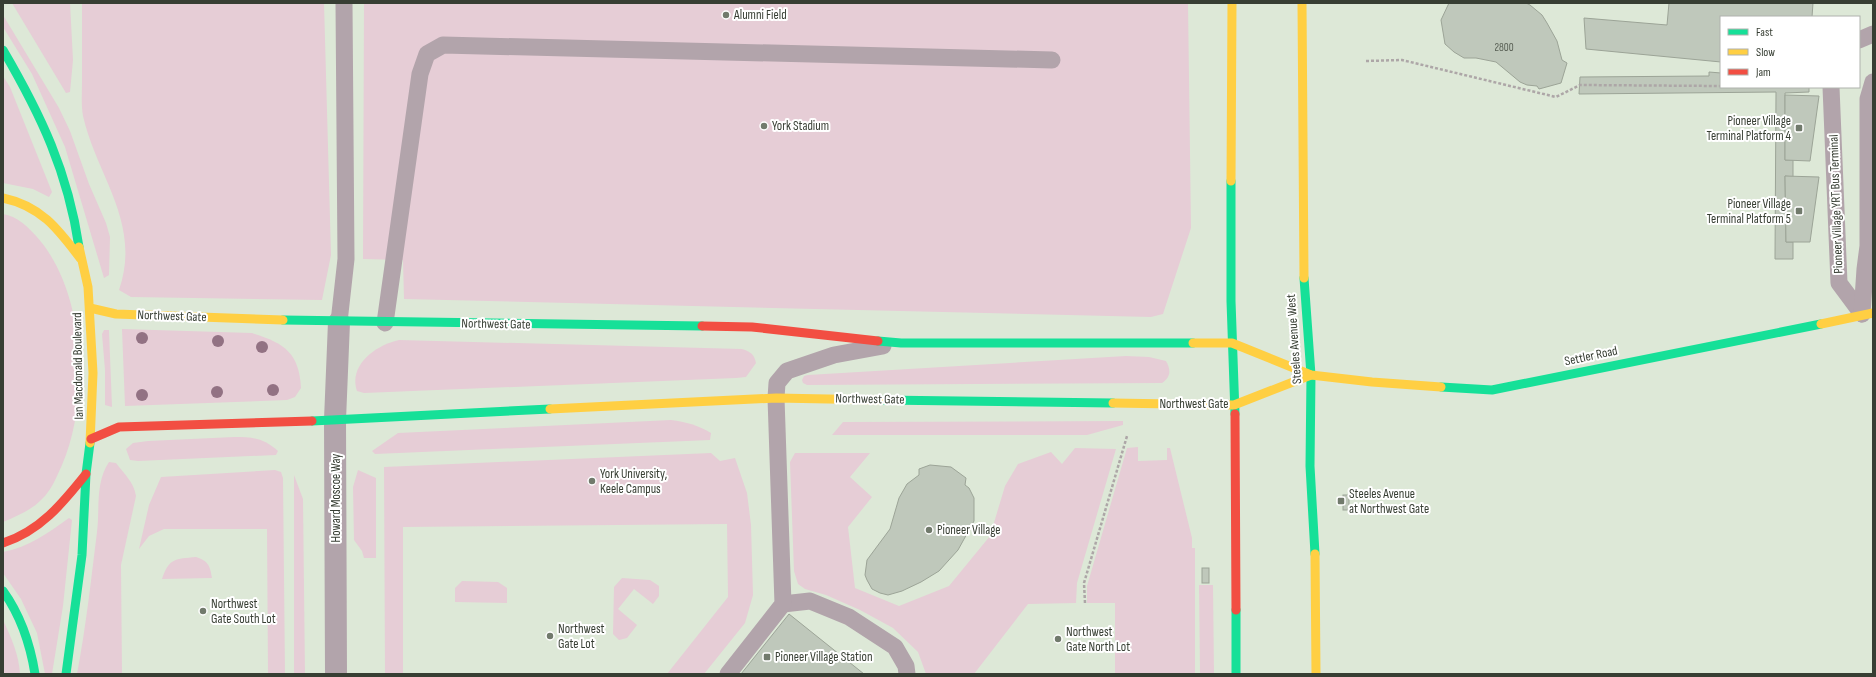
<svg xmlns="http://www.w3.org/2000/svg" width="1876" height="677" viewBox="0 0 1876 677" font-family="'Sofia Sans Condensed',sans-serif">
  <rect width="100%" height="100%" fill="#dde8d7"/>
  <g fill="#e6cdd6">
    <path d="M12 3H70L73 60 70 92 66 93Z"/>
    <path d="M82 3H324L331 255 322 300 131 297 119 290C142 223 97 177 83 116 81 105 82 93 82 82 82 56 82 29 82 3Z"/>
    <path d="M364 3H1188L1191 228 1163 314 1151 317 404 299 403 260 363 259Z"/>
    <path d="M3 15 59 108 70 131 89 184 106 223 110 237 109 275 104 278 65 147 32 74 3 27Z"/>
    <path d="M3 76 10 87 52 192 49 197 33 189 3 183Z"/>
    <path d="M3 214C17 216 28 227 37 237 86 292 90 400 62 465 57 476 51 491 42 499 32 510 17 516 3 522Z"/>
    <path d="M122 329 252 333C284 343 299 352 301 388L295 397 287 400 125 406Z"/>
    <path d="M104 330H109L112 407 105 405V370L102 334Z"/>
    <path d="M399 340 742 349C751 352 754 354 756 363L746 377 736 378 364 393 357 391C348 365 376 345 399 340Z"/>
    <path d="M1126 356 1149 357 1166 361C1171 370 1171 377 1162 383L807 385 803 383 802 380 804 376 808 375Z"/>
    <path d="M671 420C686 422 698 425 711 433L710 440 375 454 372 451 398 433Z"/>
    <path d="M1123 421V425L1087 435H832L843 422Z"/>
    <path d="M234 437C253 437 263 438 278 451L276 455 138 461 130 460 126 449 133 443 148 441Z"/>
    <path d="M1138 447V461L1167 460V448H1170L1192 538V548H1195V674H1115V603H1087V586L1127 448Z"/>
    <path d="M1075 448 1116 449 1077 583 1076 603 1028 604 974 674H926L918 652 893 628 860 610 826 595 805 589 798 584 794 571 790 462 795 453H870L850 477 872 497 848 527 855 588 899 606 949 586 990 536 1005 486 1018 464 1051 452 1062 464Z"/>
    <path d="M711 453 720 461 735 458 747 493 751 525 753 595 745 623 704 674H667L728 597 727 524 403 527V674H385L384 467Z"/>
    <path d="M109 462 116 463C124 474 134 482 136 496L121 565 122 674H77C86 627 91 580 97 532 100 508 95 483 109 462Z"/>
    <path d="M275 470 281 472 283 478 285 674H268L267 529H164L149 536 139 549 149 505 161 477Z"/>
    <path d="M358 470 376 478V558H364L362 551 354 540 353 487Z"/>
    <path d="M294 475 303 499 305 674H294Z"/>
    <path d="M69 518 72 520 63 606 52 674H45L37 633 21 599 3 573V552C29 547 48 533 69 518Z"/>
    <path d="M196 557C208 561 210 565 212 578L162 579C169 558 175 559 196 557Z"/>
    <path d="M622 578 650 580 659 586V596L653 604 634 589 618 609 637 625 627 638 619 640 613 634 614 587Z"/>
    <path d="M462 581 498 582 507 588V603L455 602V588Z"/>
    <path d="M1199 585H1213L1214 674H1200Z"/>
    <path d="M3 620C11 637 19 655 20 674H3Z"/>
  </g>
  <g fill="#bfc8bb" stroke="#9ca497">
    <path d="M1449 3H1526L1530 5 1542 15 1547 23 1557 41 1562 60 1567 63 1561 83 1539 89 1537 86 1527 85 1520 82 1496 62 1476 58H1464L1454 52 1445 44 1441 20Z"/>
    <path d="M1669 3H1813L1812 17H1721V62L1586 49 1584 18 1667 25Z"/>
    <path d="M1709 72 1721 73V87H1809V92L1785 93V160H1793V177L1785 176 1786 242H1793V259H1775L1776 92 1579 94 1580 77 1709 76Z"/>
    <path d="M1785 95 1819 96 1810 161 1785 160Z"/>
    <path d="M1785 176 1819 177 1810 242H1786Z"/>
    <path d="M930 465 951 467 966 478 965 485 969 488 974 498V521L958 550 939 571 921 582 902 591 888 595 880 593 872 589 867 580 865 575 867 560 890 529 899 498 907 484 919 475V469Z"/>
    <rect x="1343" y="495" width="6" height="15"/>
    <rect x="1202" y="568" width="7" height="15"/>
    <path d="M789 614 864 674H741Z"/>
  </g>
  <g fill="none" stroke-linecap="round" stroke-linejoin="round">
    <g stroke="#ada6a7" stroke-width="2.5" stroke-dasharray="3 2" stroke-linecap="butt">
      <path d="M1366 61 1402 60 1556 97 1580 85 1721 86"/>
      <path d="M1085 603 1084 583 1127 436"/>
    </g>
    <g stroke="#b2a4ab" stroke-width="17">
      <path d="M1859 40 1873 34"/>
      <path d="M1831 87 1839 283 1862 314"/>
      <path d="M1862 314 1865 269 1868 246V99L1873 82"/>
      <path d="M339 322 346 259 344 3"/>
      <path d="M385 323 420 74 427 54 443 45 1052 60"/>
      <path d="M783 604 810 601 849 617 895 647 906 666 907 674"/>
      <path d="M728 674 783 604 776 398 777 383 787 371 834 355 883 346"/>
    </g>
    <path stroke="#b2a4ab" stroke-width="22" d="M336 674 335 420 339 322"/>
    <g stroke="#16e098" stroke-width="9">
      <path d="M3 50C41 115 68 172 79 247"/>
      <path d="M1231 181V301L1235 414"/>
      <path d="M1304 278 1311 375 1310 466 1315 554"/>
      <path d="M283 320 702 326"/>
      <path d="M878 341 901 343H1193"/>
      <path d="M1441 387 1492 390 1821 324"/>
      <path d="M881 400 1113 403"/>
      <path d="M312 421 550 409"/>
      <path d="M3 591C21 616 30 643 35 674"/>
      <path d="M1236 610V674"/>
      <path d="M66 674 82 555 86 474 90 443"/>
    </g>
    <g stroke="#ffcf43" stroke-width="9">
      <path d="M1302 3 1304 278"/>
      <path d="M1231 181 1232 3"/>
      <path d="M3 198C41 206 58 229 80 258"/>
      <path d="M79 247 88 287 93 373 90 443"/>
      <path d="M90 308 116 314 283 320"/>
      <path d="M1821 324 1873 313"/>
      <path d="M1193 343H1232L1311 375 1372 382 1441 387"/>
      <path d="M1113 403 1234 405 1311 375"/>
      <path d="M550 409 776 398 881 400"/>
      <path d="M1315 554 1316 674"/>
    </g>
    <g stroke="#f24e42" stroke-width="9">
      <path d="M702 326 752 327 878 341"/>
      <path d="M1235 414 1236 610"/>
      <path d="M91 439 119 427 312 421"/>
      <path d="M3 543C40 531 62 504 86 474"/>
    </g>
  </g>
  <g fill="#927283">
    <circle cx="142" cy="338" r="6"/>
    <circle cx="218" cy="341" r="6"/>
    <circle cx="262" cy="347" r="6"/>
    <circle cx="273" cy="390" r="6"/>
    <circle cx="217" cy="392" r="6"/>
    <circle cx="142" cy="395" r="6"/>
  </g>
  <g fill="#717a6c" stroke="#fff" stroke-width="1.5">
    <circle cx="726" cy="15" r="4"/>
    <circle cx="764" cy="126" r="4"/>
    <rect x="1795" y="124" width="8" height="8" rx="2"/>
    <rect x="1795" y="207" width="8" height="8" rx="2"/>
    <circle cx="592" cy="481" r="4"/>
    <rect x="1337" y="497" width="8" height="8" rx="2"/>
    <circle cx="929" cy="530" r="4"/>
    <circle cx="203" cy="611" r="4"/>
    <circle cx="550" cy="636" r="4"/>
    <circle cx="1058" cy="639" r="4"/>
    <rect x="763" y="653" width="8" height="8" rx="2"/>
  </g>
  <g text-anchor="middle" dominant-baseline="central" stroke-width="4" stroke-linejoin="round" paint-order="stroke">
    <g font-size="11" fill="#596055">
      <text x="1504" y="47">2800</text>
    </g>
    <g font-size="13" fill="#373e33" stroke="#fff" text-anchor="start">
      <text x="734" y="15">Alumni Field</text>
      <text x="1791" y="121" text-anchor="end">Pioneer Village<tspan x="1791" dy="15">Terminal Platform 4</tspan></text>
      <text x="772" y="126">York Stadium</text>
      <text x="1791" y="204" text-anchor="end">Pioneer Village<tspan x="1791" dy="15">Terminal Platform 5</tspan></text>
      <text x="600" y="474">York University,<tspan x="600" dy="15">Keele Campus</tspan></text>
      <text x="1349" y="494">Steeles Avenue<tspan x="1349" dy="15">at Northwest Gate</tspan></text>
      <text x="937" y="530">Pioneer Village</text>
      <text x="211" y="604">Northwest<tspan x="211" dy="15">Gate South Lot</tspan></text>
      <text x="558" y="629">Northwest<tspan x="558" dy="15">Gate Lot</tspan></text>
      <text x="1066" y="632">Northwest<tspan x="1066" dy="15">Gate North Lot</tspan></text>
      <text x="775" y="657">Pioneer Village Station</text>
    </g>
    <g font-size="13" fill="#373e33" stroke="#fff">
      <text transform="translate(1836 204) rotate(-92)">Pioneer Village YRT Bus Terminal</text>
      <text transform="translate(172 316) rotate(2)">Northwest Gate</text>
      <text transform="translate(496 324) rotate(1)">Northwest Gate</text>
      <text transform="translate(1294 339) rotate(-94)">Steeles Avenue West</text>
      <text transform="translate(1591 356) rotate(-12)">Settler Road</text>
      <text transform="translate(78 366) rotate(-91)">Ian Macdonald Boulevard</text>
      <text transform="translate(870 399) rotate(1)">Northwest Gate</text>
      <text x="1194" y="404">Northwest Gate</text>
      <text transform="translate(336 498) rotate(-90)">Howard Moscoe Way</text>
    </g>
  </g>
  <rect width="1876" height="677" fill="none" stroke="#373e33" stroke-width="8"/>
  <rect x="1720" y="16" width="140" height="72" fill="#ffffff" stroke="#afb2ad"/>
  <rect x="1728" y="29" width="20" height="6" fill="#16e098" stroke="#afb2ad"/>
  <text x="1756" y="36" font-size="12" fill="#373e33">Fast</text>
  <rect x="1728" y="49" width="20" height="6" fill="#ffcf43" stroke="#afb2ad"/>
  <text x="1756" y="56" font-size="12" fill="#373e33">Slow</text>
  <rect x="1728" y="69" width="20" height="6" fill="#f24e42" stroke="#afb2ad"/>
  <text x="1756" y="76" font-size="12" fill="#373e33">Jam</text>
</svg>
